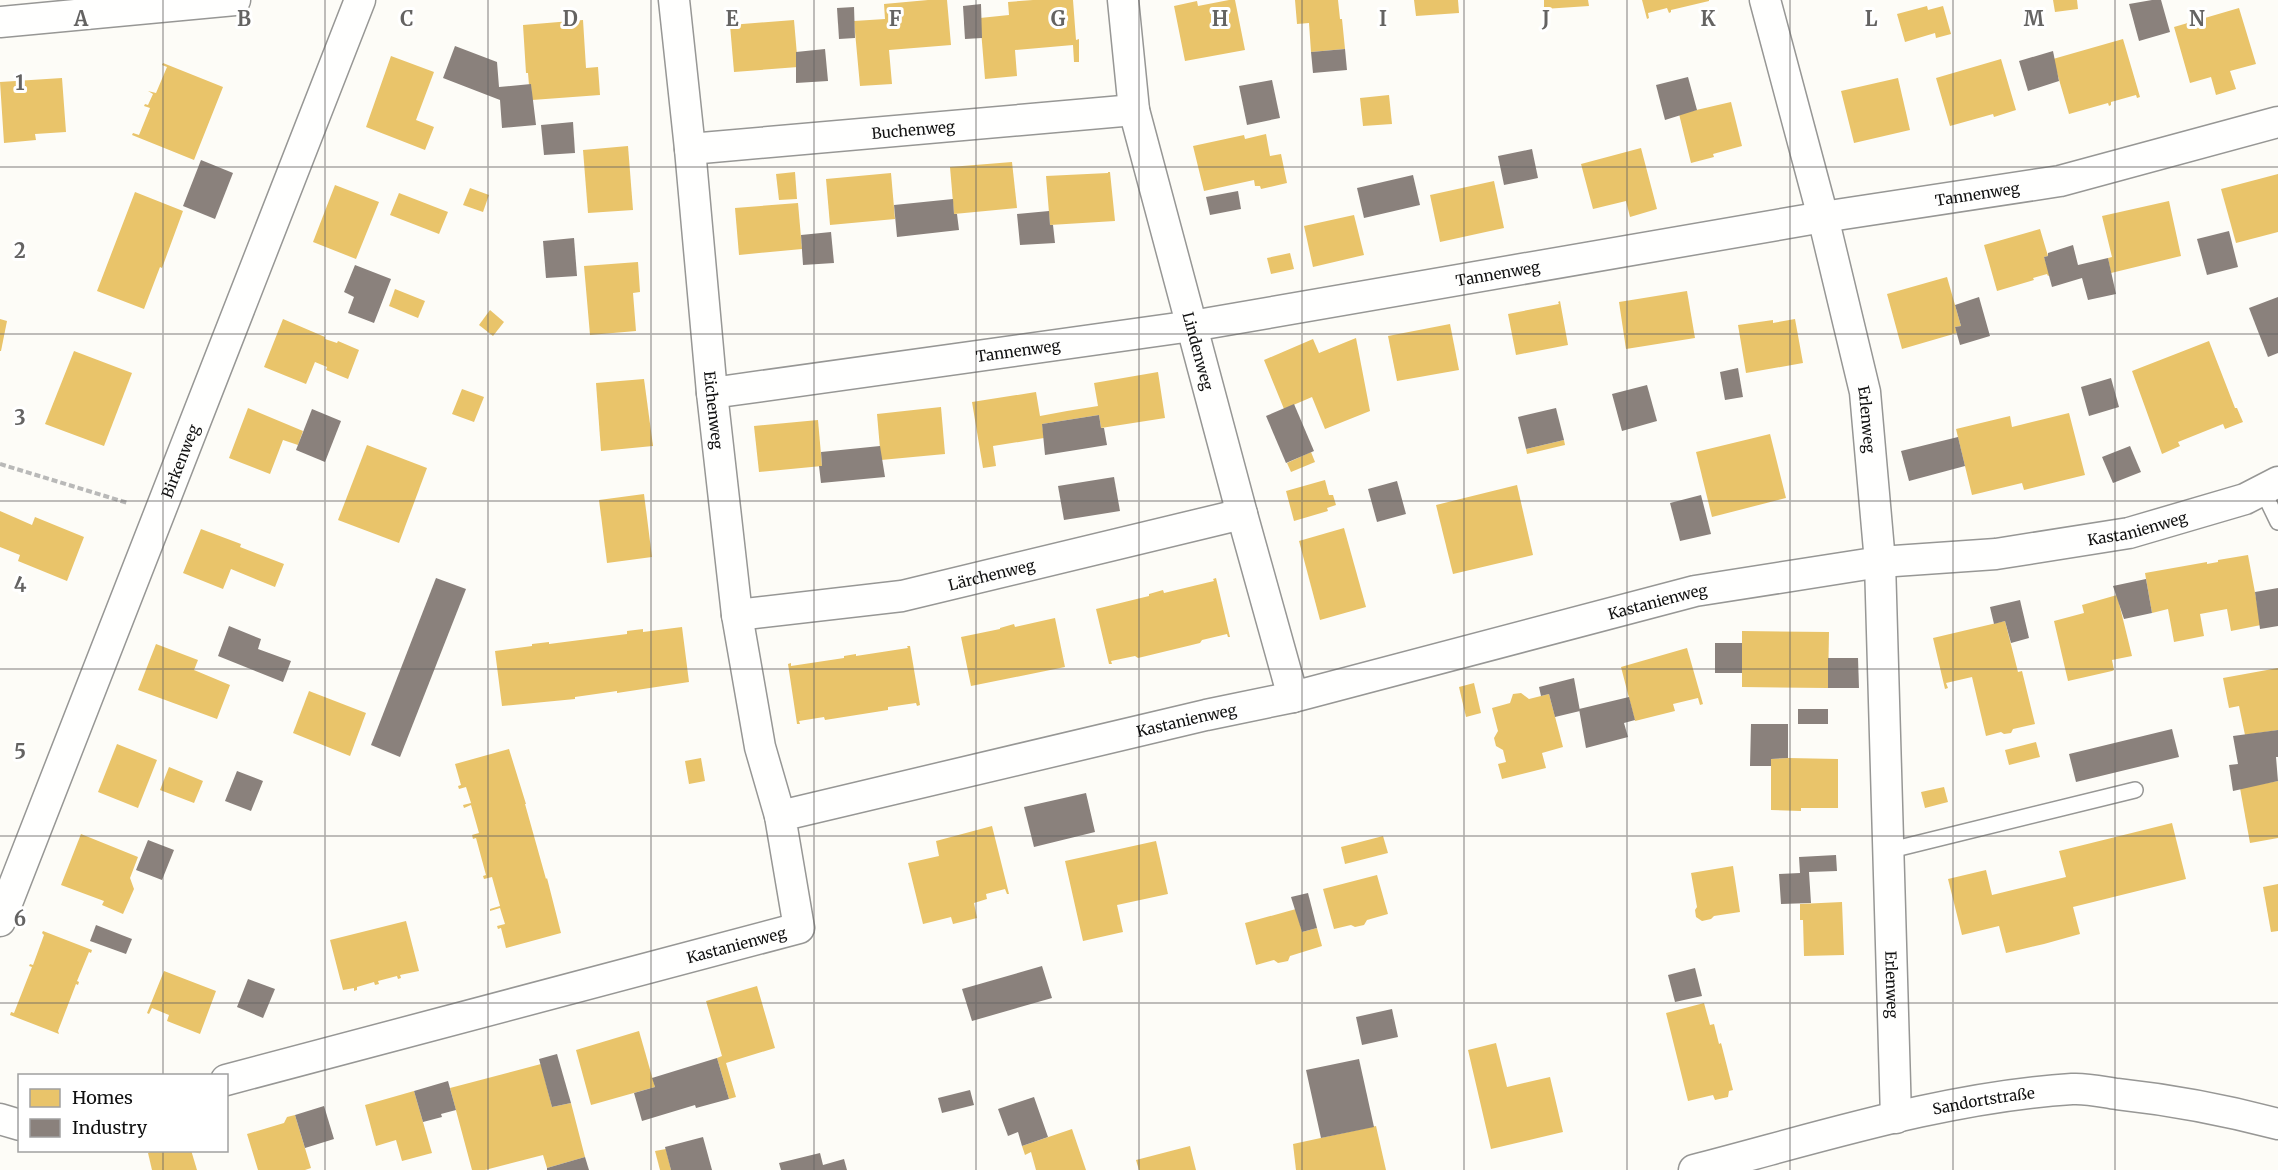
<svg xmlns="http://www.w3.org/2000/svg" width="2278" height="1170" viewBox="0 0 2278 1170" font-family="Merriweather,serif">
  <rect width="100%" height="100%" fill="#fdfcf7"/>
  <g fill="#e9c46a">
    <path d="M928 0H947L951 45 889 50 892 84 860 86 854 21 885 19 884 4Z"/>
    <path d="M1033 0H1073L1076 40 1079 39V62H1074L1073 45 1015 50 1017 76 985 79 980 18 1009 15 1008 2Z"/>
    <path d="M1229 0H1235L1245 50 1185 61 1174 6 1197 1 1198 6Z"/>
    <path d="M1295 0H1338L1340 19H1342L1345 49 1311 52 1309 23 1297 24Z"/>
    <path d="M1414 0H1458L1459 13 1416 16Z"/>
    <path d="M1544 0H1588L1589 6 1544 9Z"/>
    <path d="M1642 0H1709V1L1671 10V12L1669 13 1667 8 1648 13 1649 18 1647 19Z"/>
    <path d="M2053 0H2077L2078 9 2055 12Z"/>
    <path d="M1927 6 1928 10 1943 6 1951 34 1936 38 1935 33 1905 42 1897 14Z"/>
    <path d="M2239 8 2256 64 2230 71 2236 89 2216 95 2211 77 2190 83 2174 27Z"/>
    <path d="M583 20 586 68 598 67 600 95 532 100 531 84 529 85 528 73H526L523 25Z"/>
    <path d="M794 20 798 67 734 72 730 25Z"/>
    <path d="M2123 39 2140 97 2137 98 2136 95 2111 102V105L2109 106 2108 103 2069 114 2053 59Z"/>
    <path d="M391 56 434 72 416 120 434 127 425 150 366 127Z"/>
    <path d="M2001 59 2016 110 1994 117 1993 114 1950 126 1936 78Z"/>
    <path d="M163 63 223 87 194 160 132 135 133 133 139 135 150 108 144 106 145 104 148 105 153 94 148 91 156 93 167 67 162 65Z"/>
    <path d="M62 78 66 132 35 134 36 140 4 143 0 82Z"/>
    <path d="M1898 78 1910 130 1854 143 1841 91Z"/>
    <path d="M1389 95 1392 124 1363 126 1360 98Z"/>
    <path d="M1731 102 1742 146 1713 154 1714 157 1691 163 1679 114Z"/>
    <path d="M1266 134 1270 156 1281 154 1287 183 1261 189 1260 186H1255L1254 180 1204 191 1193 146 1244 135 1245 139Z"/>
    <path d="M628 146 633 210 588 213 583 150Z"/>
    <path d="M1641 148 1657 209 1630 217 1626 201 1593 209 1581 164Z"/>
    <path d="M1012 162 1017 208 954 214 950 167Z"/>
    <path d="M795 172 797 199 779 200 776 174Z"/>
    <path d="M1108 172H1110L1115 221 1050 225 1046 176 1108 173Z"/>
    <path d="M891 173 895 219 830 225 826 179Z"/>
    <path d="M2278 174V232L2236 243 2221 189Z"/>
    <path d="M1494 181 1504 228 1440 242 1430 195Z"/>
    <path d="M335 185 379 202 356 259 313 242Z"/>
    <path d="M470 188 489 195 483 212 463 205Z"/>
    <path d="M135 192 183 211 162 268 160 267 144 309 97 291Z"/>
    <path d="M399 193 448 212 439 234 390 215Z"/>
    <path d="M2169 201 2181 256 2111 273 2108 258 2112 257 2102 216Z"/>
    <path d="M798 203 802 249 739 255 735 208Z"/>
    <path d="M1354 215 1364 255 1313 267 1304 226Z"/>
    <path d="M2040 229 2048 256 2044 257 2050 275 2048 276 2047 274 2033 278 2034 280 1997 291 1984 245Z"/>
    <path d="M1290 253 1294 269 1271 274 1267 258Z"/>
    <path d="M638 262 640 292 633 293 636 331 590 335 584 266Z"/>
    <path d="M1947 277 1961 326 1955 327 1957 333 1902 349 1887 294Z"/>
    <path d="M395 289 425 301 418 318 389 306Z"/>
    <path d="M1687 291 1695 338 1626 349 1619 302Z"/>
    <path d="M1560 301 1568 345 1516 355 1508 314 1559 304 1558 302Z"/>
    <path d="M490 310 504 322 493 336 479 325Z"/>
    <path d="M0 319 7 321 1 351H0Z"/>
    <path d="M283 319 325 337V339L337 343 338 341 359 350 348 379 326 370 327 367 315 362 306 384 264 367Z"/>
    <path d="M1795 319 1803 363 1746 373 1738 325 1773 320V323Z"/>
    <path d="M1450 324 1459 370 1397 381 1388 336Z"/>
    <path d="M1356 338 1370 411 1325 429 1312 397 1284 409 1264 360 1313 339 1319 353Z"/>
    <path d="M2209 341 2235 408H2237L2243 422 2225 429 2223 424 2178 442 2180 446 2162 454 2132 371Z"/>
    <path d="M74 351 132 373 104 446 45 424Z"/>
    <path d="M1158 372 1165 418 1101 428 1099 415 1042 424 1044 438 993 446 996 466 983 468 972 402 1036 392 1040 416 1067 411 1098 406 1094 383Z"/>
    <path d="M644 379 653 446 601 451 596 383Z"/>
    <path d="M462 389 484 397 474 422 452 414Z"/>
    <path d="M941 407 945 454 881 460 877 414Z"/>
    <path d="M248 408 303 431 298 445 283 440 270 474 229 458Z"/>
    <path d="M2069 413 2085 475 2024 490 2022 483 1972 495 1956 429 2010 416 2012 427Z"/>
    <path d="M818 420 822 466 759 472 754 426Z"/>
    <path d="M1770 434 1786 498 1712 517 1696 452Z"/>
    <path d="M1564 440 1565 445 1527 454 1526 449Z"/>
    <path d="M367 445 427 468 399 543 338 520Z"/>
    <path d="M1311 452 1315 462 1291 472 1287 463Z"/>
    <path d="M1325 480 1329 495H1333L1336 505 1327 508 1328 511 1294 521 1286 491Z"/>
    <path d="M1517 485 1533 555 1453 574 1436 505Z"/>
    <path d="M644 494 652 557 607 563 599 500Z"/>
    <path d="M0 511 32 525 35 517 84 537 67 581 18 561 20 555 0 547Z"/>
    <path d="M1344 528 1366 607 1320 620 1299 541Z"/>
    <path d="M201 529 241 544 240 547 284 564 275 587 231 569 223 589 183 573Z"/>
    <path d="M2248 555 2261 625 2231 631 2227 609 2200 614 2204 636 2174 642 2168 609 2152 613 2145 573 2207 562V564L2218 562V560Z"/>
    <path d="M1216 578 1230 637H1228L1227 634 1202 640 1200 643 1138 658 1135 656 1111 661 1112 664H1109L1096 609 1149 596V594L1163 590 1164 593 1214 581 1213 579Z"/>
    <path d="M2117 595 2132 656 2112 660 2114 670 2112 671 2068 681 2054 621 2084 613 2082 605Z"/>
    <path d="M1055 618 1065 667 971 686 961 637 1000 629V628L1014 624 1015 627Z"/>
    <path d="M2005 621 2018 672 2022 671 2035 724 2013 729 2011 733 2004 734 2001 732 1986 736 1972 677 1946 683 1948 688 1945 689 1933 638Z"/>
    <path d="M682 627 689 682 617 693V691L575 697V699L502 706 495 651 532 646V644L549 642V644L627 634V631L643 629V632Z"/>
    <path d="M1742 631 1829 632 1828 688 1742 687Z"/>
    <path d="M156 644 198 660 194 670 230 685 217 719 138 690Z"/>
    <path d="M907 646H910L920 705 917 706 916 703 888 707V710L825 720 824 717 799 721 800 724H797L788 664 791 663V666L844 658V656L856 654V656L908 648Z"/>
    <path d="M1687 648 1703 704 1700 705 1698 698 1673 704 1675 711 1635 721 1621 667Z"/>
    <path d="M2278 668V730L2245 735 2239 706 2229 708 2223 678Z"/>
    <path d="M1474 683 1481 713 1466 717 1459 687Z"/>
    <path d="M309 691 366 713 350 756 293 733Z"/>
    <path d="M1521 693 1529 699 1549 694 1563 747 1542 753 1546 768 1502 779 1498 764 1506 762 1503 750 1496 746 1494 738 1498 731 1492 708 1510 703 1513 694Z"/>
    <path d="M2036 742 2040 757 2009 765 2005 750Z"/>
    <path d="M117 744 157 760 138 808 98 792Z"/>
    <path d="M509 749 526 804H525L546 879 547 878 561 933 506 948 501 928 498 929 497 926 505 924 500 908 490 911V909L500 906 492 877 484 879 483 876 486 875 476 838 473 839 472 835 479 833 471 805 464 808 463 805 471 803 466 787 459 789 458 786 461 785 455 764Z"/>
    <path d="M701 758 705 781 689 784 685 761Z"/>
    <path d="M1788 758 1838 759V808H1801V811L1771 810V759Z"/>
    <path d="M169 767 203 781 194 803 160 790Z"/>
    <path d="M2278 781V838L2250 843 2240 788Z"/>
    <path d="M1944 787 1948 802 1925 808 1921 792Z"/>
    <path d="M2172 823 2186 879 2073 907 2080 934 2044 944 2006 953 1999 926 1962 935 1948 879 1986 870 1992 895 2066 877 2059 851Z"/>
    <path d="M992 826 1009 894H1007L1005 889 986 894 987 899 974 903 977 918 953 924 951 917 923 924 908 863 939 856 936 841Z"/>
    <path d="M81 834 138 857 130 878 134 889 123 914 102 905 104 901 61 885Z"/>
    <path d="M1383 836 1388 853 1345 864 1341 847Z"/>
    <path d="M1156 841 1168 894 1117 905 1123 932 1083 941 1065 861Z"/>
    <path d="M1733 866 1740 912 1714 916 1711 919 1702 921 1696 917 1695 910 1697 907 1691 873Z"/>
    <path d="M1377 875 1388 914 1367 920 1364 925 1355 927 1351 925 1334 929 1323 889Z"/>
    <path d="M2278 884V931L2271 932 2263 887Z"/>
    <path d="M1842 902 1844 955 1804 956 1803 920H1800V904Z"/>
    <path d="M1296 909 1302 932 1317 928 1322 946 1290 956 1288 961 1278 963 1274 960 1256 965 1245 923Z"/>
    <path d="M406 921 419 971 400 975 401 978 398 979 397 976 378 981 379 984 375 985 374 982 357 987V990L354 991V988L343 990 330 940Z"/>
    <path d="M43 931 92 950 91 953 89 952 77 981 79 982 78 985 76 984 58 1031 59 1034 10 1015 11 1012 14 1013 32 967 29 966 30 964 33 965 44 935 42 933Z"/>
    <path d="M164 971 216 991 200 1034 167 1021 169 1015 152 1008 149 1014 147 1013Z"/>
    <path d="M757 986 775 1048 726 1063 736 1097 729 1099 717 1058 722 1056 706 1001Z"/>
    <path d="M1704 1003 1710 1025 1714 1024 1719 1044 1721 1043 1733 1090 1729 1091 1728 1097 1715 1100 1713 1095 1688 1101 1666 1013Z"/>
    <path d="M639 1031 655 1087 591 1105 576 1050Z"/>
    <path d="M1496 1043 1507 1087 1550 1077 1563 1132 1491 1149 1468 1050Z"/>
    <path d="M541 1064 552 1107 571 1103 585 1157 547 1168 543 1155 485 1170H472L450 1088Z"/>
    <path d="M414 1091 432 1153 402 1161 396 1140 376 1146 365 1105Z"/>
    <path d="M295 1115 311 1168 305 1170H258L247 1134 284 1123 287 1117Z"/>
    <path d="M1376 1126 1386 1170H1296L1293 1144Z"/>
    <path d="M1072 1129 1086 1170H1036L1031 1152 1025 1155 1022 1146Z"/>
    <path d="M1190 1146 1196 1170H1139L1136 1160Z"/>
    <path d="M666 1149 671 1170H660L655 1151Z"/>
    <path d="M155 1150H191L197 1170H152L148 1153Z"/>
  </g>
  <g fill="#8a817c">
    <path d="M2152 0H2161L2170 32 2139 41 2129 4Z"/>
    <path d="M981 4 982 38 965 39 963 6Z"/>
    <path d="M854 7 855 38 839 39 837 8Z"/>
    <path d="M455 46 497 62 499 87 531 84 536 125 502 128 500 100 443 78Z"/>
    <path d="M825 49 828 81 796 83V52Z"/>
    <path d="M1345 49 1347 70 1313 73 1311 52Z"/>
    <path d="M2053 51 2059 81 2028 91 2019 61Z"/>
    <path d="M1688 77 1697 110 1665 120 1656 85Z"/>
    <path d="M1272 80 1280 118 1247 125 1239 86Z"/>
    <path d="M573 122 575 153 544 155 541 125Z"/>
    <path d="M1532 149 1538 178 1504 185 1498 156Z"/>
    <path d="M201 160 233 173 215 219 183 206Z"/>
    <path d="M1413 175 1420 205 1364 218 1357 188Z"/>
    <path d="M1238 191 1241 209 1210 215 1206 197Z"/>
    <path d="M953 199 954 214H957L959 230 897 237 894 205Z"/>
    <path d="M1049 211 1050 225H1053L1055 243 1020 245 1017 214Z"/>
    <path d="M2229 231 2238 267 2207 275 2197 239Z"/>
    <path d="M831 232 834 263 803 265 801 235Z"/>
    <path d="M574 238 577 276 546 278 543 241Z"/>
    <path d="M2073 245 2078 265 2108 258 2116 294 2088 300 2082 278 2052 287 2044 257 2048 256V253Z"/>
    <path d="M355 265 391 279 374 323 348 313 354 297 344 292Z"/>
    <path d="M1979 297 1990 336 1960 345 1955 327 1961 326 1955 305Z"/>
    <path d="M2278 297V353L2268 357 2249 308Z"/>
    <path d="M1738 368 1743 397 1725 400 1720 372Z"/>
    <path d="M2111 378 2119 407 2089 416 2081 387Z"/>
    <path d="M1647 385 1657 421 1622 431 1612 394Z"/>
    <path d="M1294 404 1314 451 1286 463 1266 416Z"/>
    <path d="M1556 408 1564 440 1526 449 1518 417Z"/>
    <path d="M312 409 341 421 325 462 296 450Z"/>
    <path d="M1099 415 1101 428H1104L1107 445 1045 455 1042 424Z"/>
    <path d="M1958 437 1965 466 1909 481 1901 451Z"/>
    <path d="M880 446 885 477 821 483 819 466H822L821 452Z"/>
    <path d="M2130 446 2141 472 2113 483 2102 457Z"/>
    <path d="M1114 477 1120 511 1064 520 1058 486Z"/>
    <path d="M1397 481 1406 514 1377 522 1368 489Z"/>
    <path d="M1701 495 1711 534 1680 541 1670 503Z"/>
    <path d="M436 578 466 589 400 757 371 745Z"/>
    <path d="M2146 579 2152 613 2124 619 2113 586Z"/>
    <path d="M2278 588V626L2260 629 2255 592Z"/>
    <path d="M2020 600 2029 638 2011 643 2005 621 1994 624 1990 607Z"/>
    <path d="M229 626 261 639 258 649 291 661 283 682 218 656Z"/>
    <rect x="1715" y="643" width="27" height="30"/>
    <path d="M1828 658H1858L1859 688H1828Z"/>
    <path d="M1574 678 1580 711 1555 717 1549 694 1541 696 1539 687Z"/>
    <path d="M1629 697 1635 720 1624 723 1628 737 1586 748 1579 709Z"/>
    <rect x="1798" y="709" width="30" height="15"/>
    <path d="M1751 724H1788V758L1771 759V766H1750Z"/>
    <path d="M2172 729 2179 757 2076 782 2069 754Z"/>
    <path d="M2278 730V757H2276L2278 781 2233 791 2229 765 2238 764 2233 736Z"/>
    <path d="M237 771 263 781 251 811 225 801Z"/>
    <path d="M1086 793 1095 832 1034 847 1024 807Z"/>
    <path d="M148 840 174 850 162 880 136 870Z"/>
    <path d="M1836 855 1837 871 1809 872 1811 903 1781 904 1779 874 1800 873 1799 857Z"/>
    <path d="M1308 893 1317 928 1302 932 1291 897Z"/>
    <path d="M96 925 132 939 126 954 90 941Z"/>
    <path d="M1042 966 1052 998 972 1021 962 989Z"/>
    <path d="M1695 968 1702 996 1675 1002 1668 975Z"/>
    <path d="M248 979 275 989 263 1018 237 1007Z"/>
    <path d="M1392 1009 1398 1037 1362 1045 1356 1017Z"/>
    <path d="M557 1054 571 1103 552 1107 539 1059Z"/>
    <path d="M717 1058 729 1099 696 1108 695 1105 642 1121 634 1093 655 1087 652 1078Z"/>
    <path d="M1359 1059 1374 1127 1321 1138 1306 1070Z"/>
    <path d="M448 1081 456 1110 441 1114 442 1117 423 1122 414 1091Z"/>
    <path d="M970 1090 974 1105 942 1113 938 1098Z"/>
    <path d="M1034 1097 1048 1137 1022 1146 1018 1132 1008 1136 998 1109Z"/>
    <path d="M324 1106 334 1139 305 1148 295 1115Z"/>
    <path d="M703 1137 712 1170H671L665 1147Z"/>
    <path d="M820 1153 823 1165 844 1159 847 1170H781L779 1163Z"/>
    <path d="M585 1157 589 1170H547V1168Z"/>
  </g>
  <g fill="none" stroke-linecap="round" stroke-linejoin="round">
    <g stroke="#979795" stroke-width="18">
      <g id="lane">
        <path d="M2262 489 2278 522"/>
        <path d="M1887 851 2135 790"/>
      </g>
    </g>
    <g stroke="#979795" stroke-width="33">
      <g id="street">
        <path id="s1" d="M674 0 690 149 712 393 737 615 760 747 780 816"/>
        <path id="s2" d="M1123 0 1134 110 1242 514 1293 697"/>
        <path id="s3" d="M1765 0 1823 217 1865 392 1880 562 1896 1118"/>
        <path d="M0 22 235 0"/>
        <path id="s4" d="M690 149 1134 110"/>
        <path id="s5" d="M712 393 1192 326 1823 217 2060 181 2278 122"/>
        <path id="s6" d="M737 615 902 596 1242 514"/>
        <path id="s7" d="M0 921 360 0"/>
        <path id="s8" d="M226 1080 799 928 780 816 1206 715 1293 697 1695 591 1880 562 1996 554 2129 533 2245 499 2278 482"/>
        <path d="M0 1119 20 1125"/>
        <path id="s9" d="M1694 1170C1818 1138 1944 1097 2072 1089 2087 1088 2103 1092 2117 1094 2172 1100 2225 1110 2278 1124"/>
      </g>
    </g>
    <path stroke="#b9b9b8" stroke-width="4" stroke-dasharray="6 3" stroke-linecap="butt" d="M0 464 128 503"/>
    <use href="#lane" stroke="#fffffe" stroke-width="15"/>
    <use href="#street" stroke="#fffffe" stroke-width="30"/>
  </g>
  <path fill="none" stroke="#646362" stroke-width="1.5" stroke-opacity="0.55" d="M163 0V1076M325 0V1170M488 0V1170M651 0V1170M814 0V1170M976 0V1170M1139 0V1170M1302 0V1170M1464 0V1170M1627 0V1170M1790 0V1170M1953 0V1170M2115 0V1170M0 167H2278M0 334H2278M0 501H2278M0 669H2278M0 836H2278M0 1003H2278M163 1150V1170"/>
  <g text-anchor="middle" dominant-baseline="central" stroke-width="6" stroke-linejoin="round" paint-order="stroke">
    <g font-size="15" fill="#111" stroke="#fff">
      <text stroke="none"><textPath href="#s4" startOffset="224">Buchenweg</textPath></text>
      <text stroke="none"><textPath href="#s5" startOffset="1281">Tannenweg</textPath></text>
      <text stroke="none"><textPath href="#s5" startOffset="795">Tannenweg</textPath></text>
      <text stroke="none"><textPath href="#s5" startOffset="309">Tannenweg</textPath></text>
      <text stroke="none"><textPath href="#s2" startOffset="360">Lindenweg</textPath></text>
      <text stroke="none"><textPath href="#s1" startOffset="412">Eichenweg</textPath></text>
      <text stroke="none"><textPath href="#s3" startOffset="432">Erlenweg</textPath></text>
      <text stroke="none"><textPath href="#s7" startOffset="494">Birkenweg</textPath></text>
      <text stroke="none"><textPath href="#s8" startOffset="2096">Kastanienweg</textPath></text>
      <text stroke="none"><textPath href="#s6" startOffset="258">Lärchenweg</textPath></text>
      <text stroke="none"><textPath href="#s8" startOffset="1610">Kastanienweg</textPath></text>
      <text stroke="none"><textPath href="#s8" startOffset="1124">Kastanienweg</textPath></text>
      <text stroke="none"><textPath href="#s8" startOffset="528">Kastanienweg</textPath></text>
      <text stroke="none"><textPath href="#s3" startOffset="998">Erlenweg</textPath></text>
      <text stroke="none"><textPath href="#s9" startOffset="298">Sandortstraße</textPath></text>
    </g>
  </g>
  <g font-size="20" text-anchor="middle" font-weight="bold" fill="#646362" stroke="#fff" stroke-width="6" stroke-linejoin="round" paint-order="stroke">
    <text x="81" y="26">A</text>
    <text x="244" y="26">B</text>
    <text x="407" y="26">C</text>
    <text x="570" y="26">D</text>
    <text x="732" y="26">E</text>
    <text x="895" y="26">F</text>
    <text x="1058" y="26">G</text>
    <text x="1220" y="26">H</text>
    <text x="1383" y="26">I</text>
    <text x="1546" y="26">J</text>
    <text x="1708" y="26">K</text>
    <text x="1871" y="26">L</text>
    <text x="2034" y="26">M</text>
    <text x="2197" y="26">N</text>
    <text x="20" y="90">1</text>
    <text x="20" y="258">2</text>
    <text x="20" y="425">3</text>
    <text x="20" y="592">4</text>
    <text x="20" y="759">5</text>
    <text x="20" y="926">6</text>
  </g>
  <rect x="18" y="1074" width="210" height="78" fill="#ffffff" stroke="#a0a0a0" stroke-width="1.5"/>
  <rect x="30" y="1089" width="30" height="18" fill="#e9c46a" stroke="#a0a0a0" stroke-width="1.5"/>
  <text x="72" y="1104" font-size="18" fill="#111111">Homes</text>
  <rect x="30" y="1119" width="30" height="18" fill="#8a817c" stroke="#a0a0a0" stroke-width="1.5"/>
  <text x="72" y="1134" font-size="18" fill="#111111">Industry</text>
</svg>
